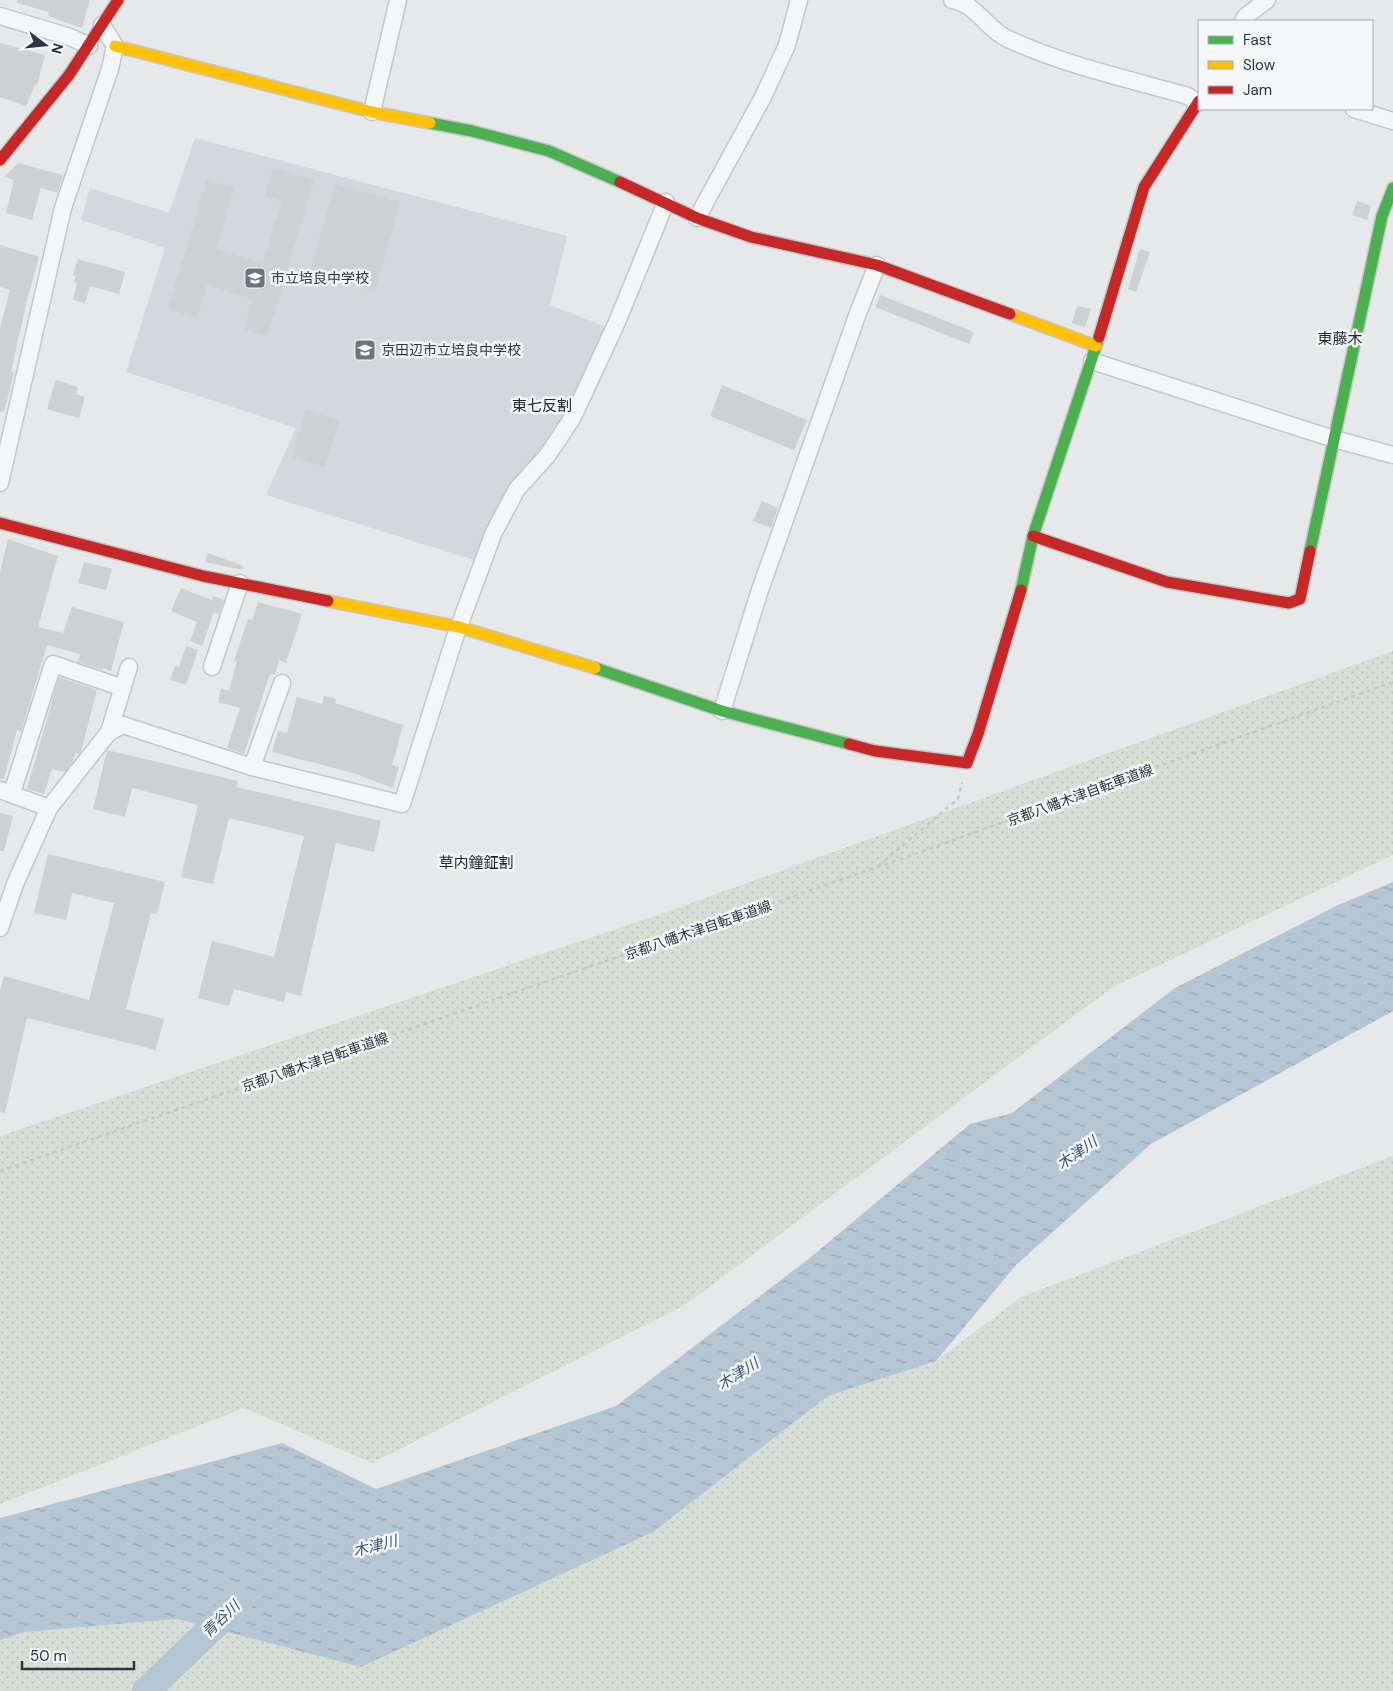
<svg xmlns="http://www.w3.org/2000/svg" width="1393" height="1691" viewBox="0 0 1393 1691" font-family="'DM Sans','Noto Sans JP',sans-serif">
  <defs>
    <pattern id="grass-dots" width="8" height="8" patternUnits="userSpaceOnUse" patternTransform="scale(1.25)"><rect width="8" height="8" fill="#d7ded6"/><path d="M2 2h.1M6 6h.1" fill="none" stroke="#b9bfb9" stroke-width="1.8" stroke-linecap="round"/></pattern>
    <pattern id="water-ripples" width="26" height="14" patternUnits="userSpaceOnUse" patternTransform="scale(1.25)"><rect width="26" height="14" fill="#b4c6d4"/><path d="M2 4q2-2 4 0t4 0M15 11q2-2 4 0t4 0" fill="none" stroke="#93a2ae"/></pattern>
  </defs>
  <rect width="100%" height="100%" fill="#e6e8ea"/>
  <path fill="#d4d7dd" d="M195 138 567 236 550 305 609 328 565 418 506 492 474 560 266 495 296 428 126 372 165 248 81 220 90 188 169 213Z"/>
  <g fill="url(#grass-dots)">
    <path d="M1393 651V855L1113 987 685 1305 372 1463 244 1408 0 1504V1136L655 916Z"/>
    <path d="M1393 1156V1691H0V1640L25 1632 177 1619 361 1667 653 1532 828 1396 936 1361 1021 1297Z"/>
  </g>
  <path fill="url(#water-ripples)" d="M1393 882V1011L1151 1144 1016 1265 936 1361 828 1396 653 1532 361 1667 177 1619 25 1632 0 1640V1518L282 1443 376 1489 616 1406 811 1257 970 1124 1012 1113 1175 988 1338 905Z"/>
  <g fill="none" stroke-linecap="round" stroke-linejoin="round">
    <path stroke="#b4c6d4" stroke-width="28" d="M146 1691 239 1602"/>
  </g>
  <g fill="#ced0d2">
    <path d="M18 0H90L82 28 48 16 49 12 17 3Z"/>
    <path d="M0 43 45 55 37 85 35 84 26 106 0 97Z"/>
    <path d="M18 163 63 175 58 193 41 188 32 220 6 213 14 180 4 177Z"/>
    <path d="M273 168 314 180 267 336 244 329 253 299 207 285 197 318 168 309 207 180 234 188 216 249 263 263 282 201 265 196Z"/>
    <path d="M335 184 400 202 375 291 310 273Z"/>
    <path d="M1357 201 1371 206 1367 220 1352 215Z"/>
    <path d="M0 245 39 257 27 300 11 372 14 373 4 412H0V328L10 290 0 287Z"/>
    <path d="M1140 249 1150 252 1136 292 1128 289Z"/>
    <path d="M78 259 125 272 119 294 90 286 85 303 73 300 77 283 74 282 76 276 73 275Z"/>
    <path d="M880 295 974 332 969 344 875 307Z"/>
    <path d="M1077 306 1091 309 1085 327 1072 323Z"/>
    <path d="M56 380 78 387 76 394 85 397 79 418 47 409Z"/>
    <path d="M722 385 807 420 794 450 710 416Z"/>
    <path d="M306 410 339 420 325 467 292 457Z"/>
    <path d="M762 501 778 508 771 528 753 521Z"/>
    <path d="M8 539 58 556 38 627 63 633 72 607 124 622 111 671 103 668 102 670 78 662 80 654 47 645 21 732 17 730 4 779H0V572Z"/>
    <path d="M208 553 243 566 242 570 205 562Z"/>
    <path d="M84 562 112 569 106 590 78 583Z"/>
    <path d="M181 588 212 600 213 596 224 600 219 614 214 612 202 646 190 641 197 622 171 611Z"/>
    <path d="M258 602 302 614 286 663 279 660 275 675 270 674 244 754 227 748 240 708 218 702 221 688 229 691 237 662 234 661 248 619 252 620Z"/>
    <path d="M186 646 198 650 186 685 170 680 175 666 179 667Z"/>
    <path d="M59 677 97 690 81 752 79 754 75 753 73 762 65 772 52 769 44 794 27 789Z"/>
    <path d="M324 696 336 699 335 703 403 725 392 765 399 767 393 788 353 773 272 752 278 731 287 733 297 697 322 704Z"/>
    <path d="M107 750 238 781 237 787 381 821 374 852 336 843 301 996 286 992 284 1002 234 989 229 1006 198 998 212 941 274 957 304 836 229 818 213 884 181 877 198 805 132 788 125 817 93 809Z"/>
    <path d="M0 813 13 816 4 851H0Z"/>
    <path d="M48 854 165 882 157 914 151 913 126 1009 164 1019 156 1050 27 1018 5 1113 0 1112V991L4 976 89 1000 114 903 72 893 66 920 34 913Z"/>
  </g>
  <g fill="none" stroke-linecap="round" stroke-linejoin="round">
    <g stroke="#c4c6c8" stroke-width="19">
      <g id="street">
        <path d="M952 0C977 4 986 29 1008 39 1064 65 1128 79 1188 96L1198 103"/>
        <path d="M0 16 70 37 89 46"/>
        <path d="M1243 21 1246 16 1267 0"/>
        <path d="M1354 109 1393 121"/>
        <path d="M372 112 398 0"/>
        <path d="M697 218 763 97 787 45 799 0"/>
        <path d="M1092 361 1334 439 1393 455"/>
        <path d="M0 483 63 208 110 69 115 46 102 25"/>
        <path d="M212 667 240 583"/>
        <path d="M722 711 759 593 858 313 877 265"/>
        <path d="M109 732 129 667"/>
        <path d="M252 767 282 683"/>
        <path d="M0 790 49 808"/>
        <path d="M12 793 53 664 123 688"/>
        <path d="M0 928 15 884 49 808 109 732 123 725 252 767 402 804 455 637 494 532 517 489 547 456 573 417 617 322 666 202"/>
      </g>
    </g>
    <g stroke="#c4c6c8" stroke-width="14">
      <g id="fast">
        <path d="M430 123 472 131 549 151 620 182"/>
        <path d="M1310 551 1382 216 1393 188"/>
        <path d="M1021 590 1033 536 1099 337"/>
        <path d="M595 668 722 711 849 744"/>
      </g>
    </g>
    <g stroke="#c4c6c8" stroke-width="14">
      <g id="slow">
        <path d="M115 46 372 112 430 123"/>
        <path d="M1010 314 1096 346"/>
        <path d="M328 601 459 627 595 668"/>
      </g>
    </g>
    <g stroke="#c4c6c8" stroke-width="14">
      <g id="jam">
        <path d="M0 160 69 75 118 0"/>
        <path d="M620 182 697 218 751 237 877 265 1010 314"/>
        <path d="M1099 337 1144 187 1199 101"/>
        <path d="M0 523 203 576 328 601"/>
        <path d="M1033 536 1167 582 1289 603 1300 599 1310 551"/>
        <path d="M849 744 875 751 967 763 978 734 1021 590"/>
      </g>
    </g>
    <g stroke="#c5c6ca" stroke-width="2.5" stroke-dasharray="4 4" stroke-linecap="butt">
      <path d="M878 866 958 799 962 782"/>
      <path d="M0 1171 912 855 1393 682"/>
    </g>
    <use href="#street" stroke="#f5f6f7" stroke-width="16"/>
    <use href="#fast" stroke="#4caf50" stroke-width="11"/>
    <use href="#slow" stroke="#ffc107" stroke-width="11"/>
    <use href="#jam" stroke="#c62828" stroke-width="11"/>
  </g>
  <defs>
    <g id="school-square" transform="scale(1.125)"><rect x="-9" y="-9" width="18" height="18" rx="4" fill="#6c747e" stroke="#f4f6f9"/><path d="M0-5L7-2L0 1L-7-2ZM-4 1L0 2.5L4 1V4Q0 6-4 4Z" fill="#fff"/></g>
  </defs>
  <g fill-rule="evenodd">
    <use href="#school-square" x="255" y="278"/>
    <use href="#school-square" x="365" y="350"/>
  </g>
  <g text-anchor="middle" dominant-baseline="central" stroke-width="5" stroke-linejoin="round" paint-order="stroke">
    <g font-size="14" fill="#2b3544" stroke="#f4f6f9" text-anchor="start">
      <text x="271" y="278">市立培良中学校</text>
      <text x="381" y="350">京田辺市立培良中学校</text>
    </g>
    <g font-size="14" fill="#2b3544" stroke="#f4f6f9">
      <text transform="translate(1080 795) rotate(-20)">京都八幡木津自転車道線</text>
      <text transform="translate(698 930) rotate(-19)">京都八幡木津自転車道線</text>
      <text transform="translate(315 1062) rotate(-19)">京都八幡木津自転車道線</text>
    </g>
    <g font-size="15" fill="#1d2635" stroke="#f4f6f9">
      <text x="1340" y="339">東藤木</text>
      <text x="542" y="406">東七反割</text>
      <text x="476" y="863">草内鐘鉦割</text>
    </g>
    <g font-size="15" font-style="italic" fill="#355678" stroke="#f4f6f9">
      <text transform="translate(1077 1153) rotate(-35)">木津川</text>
      <text transform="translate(738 1374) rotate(-32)">木津川</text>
      <text transform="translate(375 1546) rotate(-14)">木津川</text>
      <text transform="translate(221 1619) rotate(-44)">青谷川</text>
    </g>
  </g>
  <rect x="1198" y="20" width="175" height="90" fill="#f4f6f9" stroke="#a4a9b1"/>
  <rect x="1208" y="36" width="25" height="8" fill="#4caf50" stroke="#a4a9b1"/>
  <text x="1243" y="45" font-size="15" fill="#2b3544">Fast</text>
  <rect x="1208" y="61" width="25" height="8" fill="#ffc107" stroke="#a4a9b1"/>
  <text x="1243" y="70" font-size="15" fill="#2b3544">Slow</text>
  <rect x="1208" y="86" width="25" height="8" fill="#c62828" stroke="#a4a9b1"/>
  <text x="1243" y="95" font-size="15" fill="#2b3544">Jam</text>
  <g transform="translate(45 45) rotate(106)" stroke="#f4f6f9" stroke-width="4" paint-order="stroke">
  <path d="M0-4L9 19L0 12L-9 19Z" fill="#2b3544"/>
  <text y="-8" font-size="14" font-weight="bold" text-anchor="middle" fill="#2b3544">N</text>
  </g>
  <path d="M22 1661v8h112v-8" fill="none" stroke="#2b3544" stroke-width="2.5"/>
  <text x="30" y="1661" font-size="15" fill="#2b3544" stroke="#f4f6f9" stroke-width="4" paint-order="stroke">50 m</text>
</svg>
